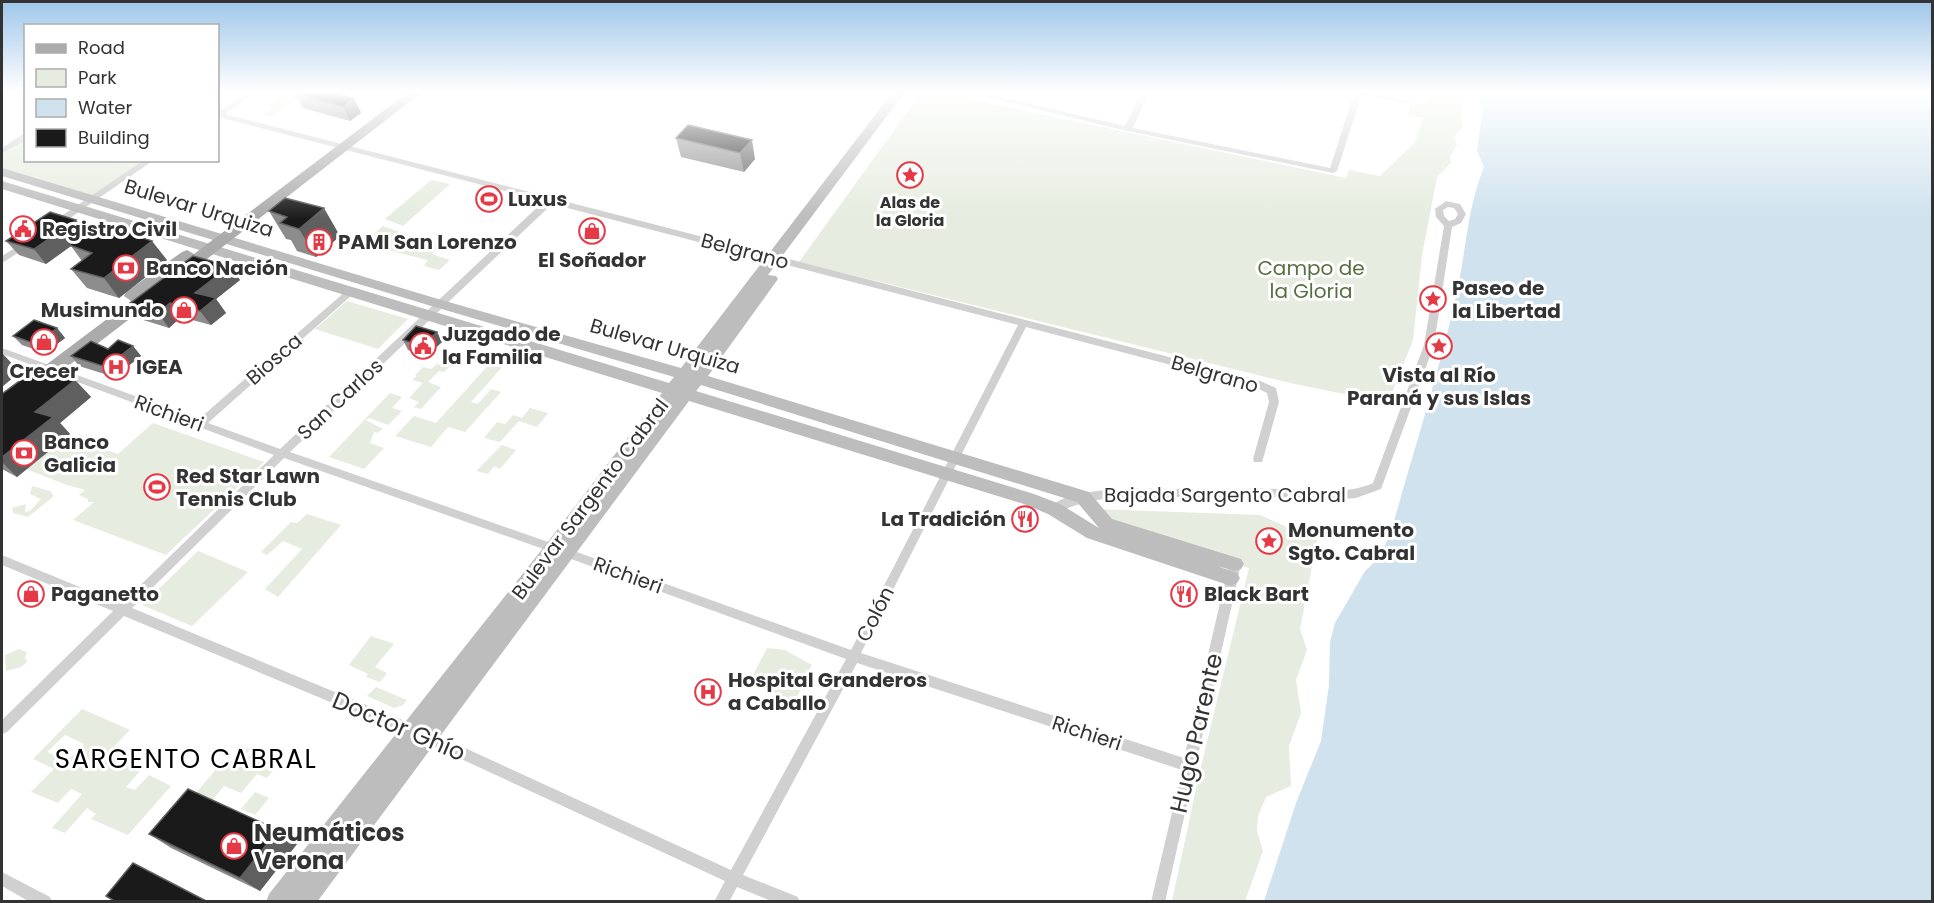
<svg xmlns="http://www.w3.org/2000/svg" width="1934" height="903" viewBox="0 0 1934 903" font-family="Poppins,sans-serif">
  <rect width="100%" height="100%" fill="#fff"/>
  <g fill="#e6ecdf" fill-rule="evenodd">
    <path d="M287 93H355L348 98 302 97 271 117 262 115 272 108 267 106Z"/>
    <path d="M921 93H940L1346 178 1349 170 1380 176 1415 142 1423 118 1408 114 1411 102 1427 105 1428 93H1462L1461 107 1463 127 1454 137 1457 145 1450 156 1451 163 1437 177 1422 255 1413 340 1388 403 1290 383 799 262Z"/>
    <path d="M25 136 26 160 150 161 92 199 2 172V151Z"/>
    <path d="M431 180 450 184 403 226 385 219Z"/>
    <path d="M383 226 419 239 417 242 431 247 440 238 461 244 453 252 437 249 432 254 450 260 439 270 424 266 428 260 363 244Z"/>
    <path d="M347 301 408 319 378 349 315 329Z"/>
    <path d="M493 360 505 364 471 402 478 404 491 389 501 392 465 432 448 427 431 447 395 436 414 416 436 423Z"/>
    <path d="M437 364 449 367 444 372 439 371 428 382 441 387 421 409 414 407 419 402 409 398 423 383 412 380 417 376 415 375 423 367 431 369Z"/>
    <path d="M390 393 402 397 392 408 402 411 388 425 369 418 366 420 383 429 377 433 374 432 370 443 384 448 364 469 329 457Z"/>
    <path d="M530 408 548 413 537 427 519 421 500 442 484 438 497 422 505 424 513 415 522 418Z"/>
    <path d="M153 423 264 462 166 555 73 520 94 502H88V499L79 495 85 490 67 485 26 469 67 436 118 454Z"/>
    <path d="M502 445 516 450 500 469 494 466 488 474 476 471Z"/>
    <path d="M32 486 50 491 54 496 28 517 13 513 12 508 26 504 25 512 30 511 41 499 30 494Z"/>
    <path d="M1095 509 1260 515 1317 540 1300 629 1307 650 1296 680 1301 713 1289 746 1291 786 1266 797 1258 816 1257 831 1263 851 1245 901H1172L1199 775 1249 568 1106 524Z"/>
    <path d="M307 514 341 525 278 597 265 589 302 549 283 541 267 555 261 552 291 522 297 523Z"/>
    <path d="M198 551 248 572 192 626 142 605Z"/>
    <path d="M371 636 394 644 375 667 387 673 380 682 366 677 368 674 349 665Z"/>
    <path d="M767 648 785 650 812 665 795 701 749 683Z"/>
    <path d="M19 649 27 652 25 657 27 662 21 667 6 671 5 655Z"/>
    <path d="M376 687 407 700 403 705 394 708 367 696Z"/>
    <path d="M82 709 130 730 106 755 140 771 126 787 135 790 149 775 171 786 128 835 91 819 96 814 87 808 65 833 52 828 82 794 71 789 58 803 31 792 54 769 33 759ZM65 735 84 744 67 761 47 752Z"/>
    <path d="M247 748 250 749 246 755 278 765 267 778 257 774 241 793 224 786 209 804 191 799 223 761 231 765Z"/>
    <path d="M255 792 269 798 255 815 241 809Z"/>
  </g>
  <path fill="#cfe2ee" d="M1477 93H1932V901H1264L1296 803 1321 741 1329 685 1330 642 1335 623 1365 571 1381 556 1393 525C1414 449 1439 373 1456 296 1466 253 1467 208 1484 167L1477 151 1483 107Z"/>
  <g fill="none" stroke-linecap="round" stroke-linejoin="round">
    <g fill="#d0d0d0" fill-rule="evenodd">
      <path d="M246 93H255L225 114 549 197H555L556 199 1258 380 1276 388 1279 402 1263 459 1262 462H1254L1253 459 1269 402 1267 393 1255 387 1026 327 861 653 1184 758 1229 564 1231 561 1235 559 1239 561 1241 564 1165 902H1151L1182 770 857 663 743 875 798 897 800 902H774L737 887 729 902H714L725 881 407 734 124 616 7 732 2 734V720L113 611 2 565V555L121 604 274 455 2 354V348L199 419 346 291H352L354 293 352 295 208 423 280 449 544 201 218 117V112ZM552 204 1018 325 851 650 557 545 290 452ZM284 458 549 551 846 659 731 870 417 726 132 608Z"/>
      <path d="M969 93H983L1125 126 1141 93H1149L1133 128 1330 168 1354 93H1375L1407 102 1403 104 1362 94 1337 171 1333 173 1128 131Z"/>
      <path d="M23 134H26V140L2 153V148Z"/>
      <path d="M144 160H154L57 227H51V223Z"/>
      <path d="M1446 201 1460 204 1466 214 1461 223 1452 227 1434 345 1381 489 1356 498 1333 500 1274 497H1118L1085 502 1054 513 1050 512 1049 509C1067 483 1160 489 1191 489 1221 489 1252 488 1282 489 1313 489 1344 496 1373 483L1424 345 1444 226 1436 217 1435 209ZM1448 207 1454 208 1458 214 1455 219 1449 221 1444 216 1443 210Z"/>
      <path d="M26 241 30 244 29 246 2 263V256Z"/>
      <path d="M2 872 50 897 52 902H30L2 886Z"/>
    </g>
    <path fill="#bdbdbd" fill-rule="evenodd" d="M892 93H904L768 275 776 276 778 279 708 376 1089 492 1112 519 1241 559 1244 564 1241 569 1235 571 1217 566 1237 573 1240 578 1237 583 1231 586 1087 538 1048 514 1024 504 689 401 317 902H292L293 900 266 902 269 894 547 543 662 393 2 189V181L669 383 674 377 428 305 2 176V168L438 299 681 368ZM701 385 1077 502 1099 528 1060 504 1034 494 696 391Z"/>
    <path fill="#ababab" fill-rule="evenodd" d="M407 93H421L185 276 180 277 173 273 152 289 159 294 157 298 8 412 2 413V398L131 301 124 296 126 292 182 252 187 250 194 254Z"/>
  </g>
  <g fill="#8c8c8c">
    <path d="M296 94 354 98 361 113 350 121 303 108Z"/>
    <path d="M688 125 755 159 744 172 681 157 676 138Z"/>
    <path d="M269 211 340 236 316 257 297 251 291 240 286 239Z"/>
    <path d="M76 220 86 233 167 260 119 298 87 288 71 269 82 261 71 246 46 264 19 255 6 241Z"/>
    <path d="M230 266 240 280 216 299 226 313 211 325 181 317 169 328 140 319 129 304Z"/>
    <path d="M57 328 65 338 45 353 22 345 13 336Z"/>
    <path d="M437 332 442 342 432 351 426 349 421 354 408 350 403 340Z"/>
    <path d="M133 346 141 356 114 377 79 366 71 356 108 349Z"/>
    <path d="M75 380 91 397 60 423 70 434 17 477 2 469V394Z"/>
    <path d="M149 834 297 844 260 891 171 848Z"/>
  </g>
  <g fill="#5f5f5f">
    <path d="M354 98 361 113 350 121 343 107Z"/>
    <path d="M752 140 755 159 744 172 740 153Z"/>
    <path d="M324 208 340 236 316 257 299 229Z"/>
    <path d="M76 220 87 235 69 245 71 246 46 264 34 249Z"/>
    <path d="M152 241 167 260 119 298 104 278Z"/>
    <path d="M230 266 240 280 216 299 226 313 211 325 200 311 195 293Z"/>
    <path d="M170 303 181 317 169 328 158 313Z"/>
    <path d="M57 328 65 338 45 353 36 344Z"/>
    <path d="M437 332 442 342 432 351 426 342Z"/>
    <path d="M420 339 426 349 421 354 416 344Z"/>
    <path d="M133 346 141 356 114 377 106 367Z"/>
    <path d="M3 354 17 369 14 377 2 387V358Z"/>
    <path d="M75 380 91 397 60 423 70 434 17 477 2 462V457L35 412Z"/>
    <path d="M278 830 297 844 260 891 240 878Z"/>
  </g>
  <g fill="#1a1a1a" stroke="#5f5f5f" stroke-width="1.5">
    <path d="M297 93H334L354 98 343 107 296 94Z"/>
    <path d="M688 125 752 140 740 153 676 138Z"/>
    <path d="M285 198 324 208 299 229 280 223 287 217 269 211Z"/>
    <path d="M50 212 76 220 34 249 6 241Z"/>
    <path d="M100 223 152 241 104 278 71 269 92 253 69 245Z"/>
    <path d="M193 256 230 266 195 293 216 298 200 311 170 303 158 313 129 304Z"/>
    <path d="M34 320 57 328 36 344 13 336Z"/>
    <path d="M416 326 437 332 426 342 420 339 416 344 403 340Z"/>
    <path d="M118 340 133 346 106 367 71 356 91 341 108 349Z"/>
    <path d="M37 368 75 380 35 412 53 417 2 457V394Z"/>
    <path d="M188 789 278 830 240 878 149 834Z"/>
    <path d="M133 863 208 902H116L106 896Z"/>
  </g>
  <linearGradient id="sky" x2="0" y2="1"><stop stop-color="#9ec6ea"/><stop offset="0.42" stop-color="#fff"/><stop offset="1" stop-color="#fff" stop-opacity="0"/></linearGradient>
  <rect width="1934" height="219" fill="url(#sky)"/>
  <defs>
    <g id="sight-ring" transform="scale(1.35)"><circle r="9.5" fill="#fff" stroke="#e63946" stroke-width="1.5"/><path d="M0-6L1.8-2.2L6-1.7L2.9 1.2L3.7 5.4L0 3.3L-3.7 5.4L-2.9 1.2L-6-1.7L-1.8-2.2Z" fill="#e63946"/></g>
    <g id="stadium-ring" transform="scale(1.35)"><circle r="9.5" fill="#fff" stroke="#e63946" stroke-width="1.5"/><path d="M0-5a6.5 5 0 1 0 0 10a6.5 5 0 1 0 0-10ZM-3.5-1.8h7v3.6h-7Z" fill="#e63946"/></g>
    <g id="civic-ring" transform="scale(1.35)"><circle r="9.5" fill="#fff" stroke="#e63946" stroke-width="1.5"/><path d="M-.6-6.5H3V-4.5H.6V-3L4-1V1h2V6H-6V1h2V-1L-.6-3ZM-1.2 2.5V6h2.4V2.5Z" fill="#e63946"/></g>
    <g id="shop-ring" transform="scale(1.35)"><circle r="9.5" fill="#fff" stroke="#e63946" stroke-width="1.5"/><path d="M-5-2.5h2.3a2.7 3.5 0 0 1 5.4 0H5L5.5 6h-11ZM-1.5-2.5h3a1.5 2.3 0 0 0-3 0Z" fill="#e63946"/></g>
    <g id="building-ring" transform="scale(1.35)"><circle r="9.5" fill="#fff" stroke="#e63946" stroke-width="1.5"/><path d="M-4-6H4V6H1V3H-1V6H-4ZM-2.5-4.3h1.7v1.8h-1.7ZM.8-4.3h1.7v1.8H.8ZM-2.5-1h1.7V.8h-1.7ZM.8-1h1.7V.8H.8Z" fill="#e63946"/></g>
    <g id="bank-ring" transform="scale(1.35)"><circle r="9.5" fill="#fff" stroke="#e63946" stroke-width="1.5"/><path d="M-6-4H6V4H-6ZM0-2.3a2.3 2.3 0 1 0 0 4.6a2.3 2.3 0 1 0 0-4.6Z" fill="#e63946"/></g>
    <g id="hospital-ring" transform="scale(1.35)"><circle r="9.5" fill="#fff" stroke="#e63946" stroke-width="1.5"/><path d="M-5-5h3v3.5h4V-5h3V5h-3V1.5h-4V5h-3Z" fill="#e63946"/></g>
    <g id="restaurant-ring" transform="scale(1.35)"><circle r="9.5" fill="#fff" stroke="#e63946" stroke-width="1.5"/><path d="M-5-6h1v4h1v-4h1v4h1v-4h1v5L-1.5 .5V6h-2V.5L-5-1ZM5-6V6H3V1.5H1.5Q1.5-4 5-6Z" fill="#e63946"/></g>
  </defs>
  <g fill-rule="evenodd">
    <use href="#sight-ring" x="910" y="175"/>
    <use href="#stadium-ring" x="489" y="199"/>
    <use href="#civic-ring" x="23" y="229"/>
    <use href="#shop-ring" x="592" y="231"/>
    <use href="#building-ring" x="319" y="242"/>
    <use href="#bank-ring" x="126" y="268"/>
    <use href="#sight-ring" x="1433" y="299"/>
    <use href="#shop-ring" x="184" y="310"/>
    <use href="#shop-ring" x="44" y="342"/>
    <use href="#civic-ring" x="423" y="346"/>
    <use href="#sight-ring" x="1439" y="346"/>
    <use href="#hospital-ring" x="116" y="367"/>
    <use href="#bank-ring" x="24" y="453"/>
    <use href="#stadium-ring" x="157" y="487"/>
    <use href="#restaurant-ring" x="1025" y="519"/>
    <use href="#sight-ring" x="1269" y="541"/>
    <use href="#shop-ring" x="31" y="594"/>
    <use href="#restaurant-ring" x="1184" y="594"/>
    <use href="#hospital-ring" x="708" y="692"/>
    <use href="#shop-ring" x="234" y="846"/>
  </g>
  <g text-anchor="middle" dominant-baseline="central" stroke-width="6" stroke-linejoin="round" paint-order="stroke">
    <g font-size="16" font-weight="bold" fill="#333" stroke="#fff">
      <text x="910" y="202">Alas de<tspan x="910" dy="18">la Gloria</tspan></text>
    </g>
    <g font-size="20" font-weight="bold" fill="#333" stroke="#fff" text-anchor="start">
      <text x="508" y="199">Luxus</text>
      <text x="42" y="229">Registro Civil</text>
      <text x="338" y="242">PAMI San Lorenzo</text>
      <text x="592" y="260" text-anchor="middle">El Soñador</text>
      <text x="146" y="268">Banco Nación</text>
      <text x="1452" y="288">Paseo de<tspan x="1452" dy="23">la Libertad</tspan></text>
      <text x="164" y="310" text-anchor="end">Musimundo</text>
      <text x="442" y="334">Juzgado de<tspan x="442" dy="23">la Familia</tspan></text>
      <text x="136" y="367">IGEA</text>
      <text x="44" y="371" text-anchor="middle">Crecer</text>
      <text x="1439" y="375" text-anchor="middle">Vista al Río<tspan x="1439" dy="23">Paraná y sus Islas</tspan></text>
      <text x="44" y="442">Banco<tspan x="44" dy="23">Galicia</tspan></text>
      <text x="176" y="476">Red Star Lawn<tspan x="176" dy="23">Tennis Club</tspan></text>
      <text x="1006" y="519" text-anchor="end">La Tradición</text>
      <text x="1288" y="530">Monumento<tspan x="1288" dy="23">Sgto. Cabral</tspan></text>
      <text x="51" y="594">Paganetto</text>
      <text x="1204" y="594">Black Bart</text>
      <text x="728" y="680">Hospital Granderos<tspan x="728" dy="23">a Caballo</tspan></text>
    </g>
    <g font-size="20" fill="#333" stroke="#fff">
      <text transform="translate(199 208) rotate(17)">Bulevar Urquiza</text>
      <text transform="translate(745 251) rotate(15)">Belgrano</text>
      <text transform="translate(665 346) rotate(16)">Bulevar Urquiza</text>
      <text transform="translate(274 359) rotate(-41)">Biosca</text>
      <text transform="translate(1215 374) rotate(16)">Belgrano</text>
      <text transform="translate(340 399) rotate(-43)">San Carlos</text>
      <text transform="translate(169 413) rotate(20)">Richieri</text>
      <text x="1225" y="495">Bajada Sargento Cabral</text>
      <text transform="translate(590 499) rotate(-53)">Bulevar Sargento Cabral</text>
      <text transform="translate(628 575) rotate(20)">Richieri</text>
      <text transform="translate(875 614) rotate(-63)">Colón</text>
      <text transform="translate(1087 733) rotate(18)">Richieri</text>
    </g>
    <g font-size="20" fill="#56703f" stroke="#fff">
      <text x="1311" y="268">Campo de<tspan x="1311" dy="23">la Gloria</tspan></text>
    </g>
    <g font-size="24" fill="#333" stroke="#fff">
      <text transform="translate(399 726) rotate(23)">Doctor Ghío</text>
      <text transform="translate(1196 733) rotate(-77)">Hugo Parente</text>
    </g>
    <g font-size="24" font-weight="bold" fill="#333" stroke="#fff" text-anchor="start">
      <text x="254" y="832">Neumáticos<tspan x="254" dy="28">Verona</tspan></text>
    </g>
    <g font-size="26" letter-spacing="1.5" fill="#000" stroke="#fff">
      <text x="186" y="759">SARGENTO CABRAL</text>
    </g>
  </g>
  <rect width="1934" height="903" fill="none" stroke="#333333" stroke-width="6"/>
  <rect x="24" y="24" width="195" height="138" fill="#ffffff" stroke="#adadad" stroke-width="1.5"/>
  <rect x="36" y="44" width="30" height="9" fill="#ababab" stroke="#adadad" stroke-width="1.5"/>
  <text x="78" y="54" font-size="18" fill="#333333">Road</text>
  <rect x="36" y="69" width="30" height="18" fill="#e6ecdf" stroke="#adadad" stroke-width="1.5"/>
  <text x="78" y="84" font-size="18" fill="#333333">Park</text>
  <rect x="36" y="99" width="30" height="18" fill="#cfe2ee" stroke="#adadad" stroke-width="1.5"/>
  <text x="78" y="114" font-size="18" fill="#333333">Water</text>
  <rect x="36" y="129" width="30" height="18" fill="#1a1a1a" stroke="#adadad" stroke-width="1.5"/>
  <text x="78" y="144" font-size="18" fill="#333333">Building</text>
</svg>
